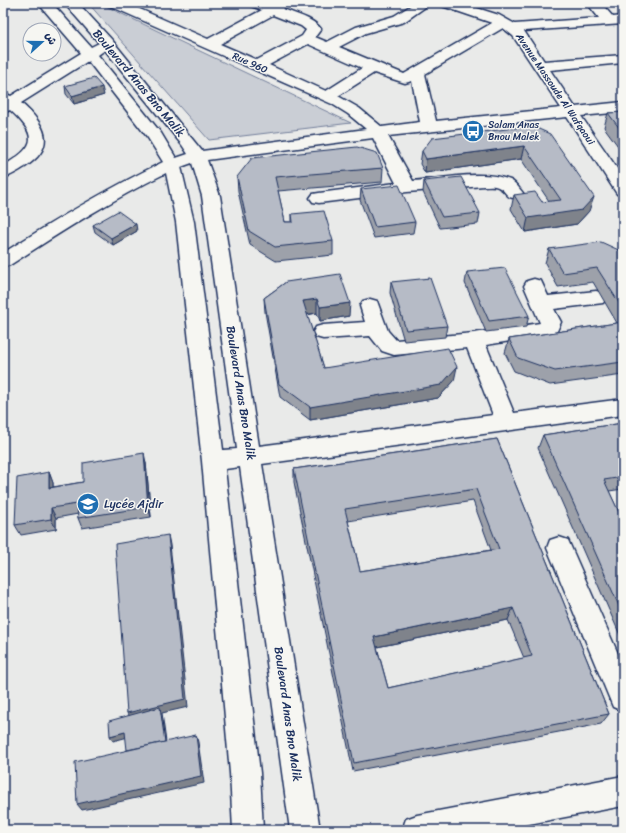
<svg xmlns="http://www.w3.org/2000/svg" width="626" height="833" viewBox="0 0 626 833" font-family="Sriracha,'Playpen Sans Arabic',sans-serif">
  <rect width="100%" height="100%" fill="#e9eae9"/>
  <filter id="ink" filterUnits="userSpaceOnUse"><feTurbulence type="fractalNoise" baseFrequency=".025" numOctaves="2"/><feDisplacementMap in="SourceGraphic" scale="8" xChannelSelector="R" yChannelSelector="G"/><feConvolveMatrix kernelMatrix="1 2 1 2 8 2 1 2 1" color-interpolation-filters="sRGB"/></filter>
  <g filter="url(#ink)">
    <path fill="#caced5" stroke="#727e9a" d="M88 3H99L351 123 209 140Z"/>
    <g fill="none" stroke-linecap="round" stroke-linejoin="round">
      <g stroke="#1b2f5e" stroke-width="3">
        <g id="minor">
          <path d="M38 3H52L91 47 99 43 64 3H78L112 40 202 151 366 129 348 114 332 104 110 6 108 3H126L208 39 262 10 251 6 249 3H268L272 5 275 3H286L288 5 283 9C295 14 313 18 321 29L315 37 327 42 356 27 394 16 415 3H431L404 22 366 33 339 47 404 74 492 23 442 6 440 3H461L499 15 515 24 599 18 587 3H601L613 17 623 16V24L524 31 544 61 623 55V63L550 70 575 107 623 102V112L581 116 623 177V195L617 194 567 117 388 136 413 181C440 179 483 169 510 180 515 182 519 188 523 193L520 197C505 201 508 191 498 187 494 185 489 186 484 186L407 192 319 203 313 202 310 198 313 194 319 193 396 183 373 138 207 160 220 196 259 446 493 415 467 348 394 355 382 351 370 336 323 339 316 337 313 332 316 327 323 325 365 322 360 306 363 301 370 299 377 301 388 331 396 340 474 333 540 323 524 286 527 281 534 279 541 281 548 296 596 291 603 293 606 298 603 303 554 309 561 322 557 331 552 334 486 345 514 413 623 399V415L262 464 320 830H290L240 467 225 469 260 773 263 830H233L230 773 202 461 176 222 166 173C111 200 61 232 10 265L3 267V253C55 220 107 189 163 162L148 138 88 61 21 103C45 124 58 146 25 167 18 171 11 176 3 178V166C35 147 40 137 10 110L3 113V93L11 96 81 53ZM273 15 301 26 306 30 302 36 257 60 220 44ZM503 28 513 36 561 108 436 121 425 74ZM308 44 362 68 326 91 269 65ZM105 50 182 145 188 154 176 158 161 133 98 55ZM374 73 405 83 412 81 420 122 382 127 359 108 338 96ZM192 163 202 196 237 449 223 450 194 222 181 167Z"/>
          <path d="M559 537 568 540 623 665V711L613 707 547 548 550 540Z"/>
          <path d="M623 776V806L498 830H402L406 819 417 815Z"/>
        </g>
      </g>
      <use href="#minor" fill="#f6f6f2" fill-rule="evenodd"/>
    </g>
    <g fill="#9da1aa" stroke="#1b2f5e" fill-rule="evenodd">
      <path d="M65 86 104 95 74 104 66 94Z"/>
      <path d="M623 112V153L604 127 608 113Z"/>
      <path d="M532 126 589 211 577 224 525 232 511 209 514 195 542 202 549 201 521 159 425 173 420 164 422 151Z"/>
      <path d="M383 168 382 182 278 191 285 222H292V214L333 241V255L276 261 250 245 238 191 237 177Z"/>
      <path d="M424 181 480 213 478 224 440 228 423 192Z"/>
      <path d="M361 189 415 222 413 233 374 238 360 200Z"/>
      <path d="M93 225 137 231 113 245 95 232Z"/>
      <path d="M549 249 623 252V375L550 385 514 371 505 353 509 339 617 323 593 282 558 287 545 263Z"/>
      <path d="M467 272 529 316 526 327 486 332 465 283Z"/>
      <path d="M286 282 349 316 320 321 317 313 307 315 324 368 454 381 438 398 310 420 280 397 265 312 264 298Z"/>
      <path d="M391 282 447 326 445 337 404 341 390 293Z"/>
      <path d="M623 423V489L609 491 623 521V642L538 448 543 435Z"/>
      <path d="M497 439 609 714 601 724 353 771 294 482V469ZM473 501 491 550 360 571 348 521ZM508 620 524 658 388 688 377 647Z"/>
      <path d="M146 463 151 517 82 528 78 518V514L56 518V529L21 535 15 525 49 472 53 483V487L83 482Z"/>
    </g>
    <g fill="#7f838b" stroke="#1b2f5e">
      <path d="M102 87 104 95 74 104 72 96Z"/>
      <path d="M524 146 521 159 425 173 426 159Z"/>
      <path d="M594 197 589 211 577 224 525 232 528 218Z"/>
      <path d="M136 224 137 231 113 245 111 238Z"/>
      <path d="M317 299V313L303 315V301Z"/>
      <path d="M350 303 349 316 320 321V307Z"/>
      <path d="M457 367 454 381 438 398 310 420V407Z"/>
      <path d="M144 453 146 463 151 517 148 507Z"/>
      <path d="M49 472 53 483V498L49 488Z"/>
      <path d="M51 508 56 518V529L51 519Z"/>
      <path d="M168 535 170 545 188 707 162 713 167 749 131 721 127 713Z"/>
      <path d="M513 608 508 620 372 648 374 637Z"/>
      <path d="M125 732 128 737 113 741 110 736Z"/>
      <path d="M196 735 198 742 204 783 82 810 77 804Z"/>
    </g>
    <g fill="#b6bbc6" stroke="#1b2f5e" fill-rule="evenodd">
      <path d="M94 78 102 87 72 96 65 86Z"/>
      <path d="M623 112V133L608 113Z"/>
      <path d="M532 126 550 134 594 197 582 210 528 218 514 195 535 192 542 202 561 200 524 146 426 159 422 151 432 138Z"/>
      <path d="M357 147 377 153 383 168 275 177 285 222H293L292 214 324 211 333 241 275 247 249 231 237 177 252 158Z"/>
      <path d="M461 177 480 213 442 217 424 181Z"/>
      <path d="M399 185 415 222 375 227 361 189Z"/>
      <path d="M118 211 136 224 111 238 93 225Z"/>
      <path d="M601 242 623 252V309L597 268 563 273 549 249Z"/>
      <path d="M505 268 529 316 489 321 467 272Z"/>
      <path d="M340 274 350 303 320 307 317 299 303 301 324 368 448 348 457 367 441 385 310 407 279 384 264 298 286 282Z"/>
      <path d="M430 278 447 326 406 330 391 282Z"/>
      <path d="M623 322V362L555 371 518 358 509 339Z"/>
      <path d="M623 423V477L604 480 623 521V615L543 435Z"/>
      <path d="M497 439 609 714 354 763 294 469ZM476 489 499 549 360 571 345 509ZM513 608 532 656 388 688 374 637Z"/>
      <path d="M144 453 148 507 78 518 77 504 51 508V519L15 525 17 478 49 472V488L83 482V463Z"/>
      <path d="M168 535 185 699 127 713 115 544Z"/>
      <path d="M160 707 165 742 127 750 125 732 110 736 109 721Z"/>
      <path d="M196 735 201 776 77 804 75 762Z"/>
    </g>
  </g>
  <defs>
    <g id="bus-disc" transform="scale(1.15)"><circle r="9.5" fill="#1f6fb2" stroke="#f6f6f2"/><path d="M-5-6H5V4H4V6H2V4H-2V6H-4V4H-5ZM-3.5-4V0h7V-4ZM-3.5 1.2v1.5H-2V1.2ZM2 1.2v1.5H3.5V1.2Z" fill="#fff"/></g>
    <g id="school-disc" transform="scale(1.15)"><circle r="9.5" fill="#1f6fb2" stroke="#f6f6f2"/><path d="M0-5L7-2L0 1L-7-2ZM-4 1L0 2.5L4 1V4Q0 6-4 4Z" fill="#fff"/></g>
  </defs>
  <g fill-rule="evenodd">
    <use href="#bus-disc" x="473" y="131"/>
    <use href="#school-disc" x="88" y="504"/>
  </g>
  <g text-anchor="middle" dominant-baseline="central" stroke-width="3" stroke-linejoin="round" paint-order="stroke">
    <g font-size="10" fill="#1b2f5e" stroke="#f6f6f2">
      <text transform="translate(250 63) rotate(24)">Rue 960</text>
      <text transform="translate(555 89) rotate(56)">Avenue Massoude Al Wafqaoui</text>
    </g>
    <g font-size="10" fill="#1b2f5e" stroke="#f6f6f2" text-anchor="start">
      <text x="488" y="125">Salam Anas<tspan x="488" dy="12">Bnou Malek</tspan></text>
    </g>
    <g font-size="12" fill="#1b2f5e" stroke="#f6f6f2">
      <text transform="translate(139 83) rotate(50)">Boulevard Anas Bno Malik</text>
      <text transform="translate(241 393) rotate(81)">Boulevard Anas Bno Malik</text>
      <text transform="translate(288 714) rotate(82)">Boulevard Anas Bno Malik</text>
    </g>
    <g font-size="12" fill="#1b2f5e" stroke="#f6f6f2" text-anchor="start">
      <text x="104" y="504">Lycée Ajdir</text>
    </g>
  </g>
  <rect width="626" height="833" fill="none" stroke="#f6f6f2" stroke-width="16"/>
  <rect x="8" y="8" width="610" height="817" fill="none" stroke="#1b2f5e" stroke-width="1.5" filter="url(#ink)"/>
  <g transform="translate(42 42) rotate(69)"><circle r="19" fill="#f6f6f2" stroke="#9ea6b7"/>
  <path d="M0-3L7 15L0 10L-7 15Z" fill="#1f6fb2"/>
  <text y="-6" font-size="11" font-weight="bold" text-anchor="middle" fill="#1b2f5e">ش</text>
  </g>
</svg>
